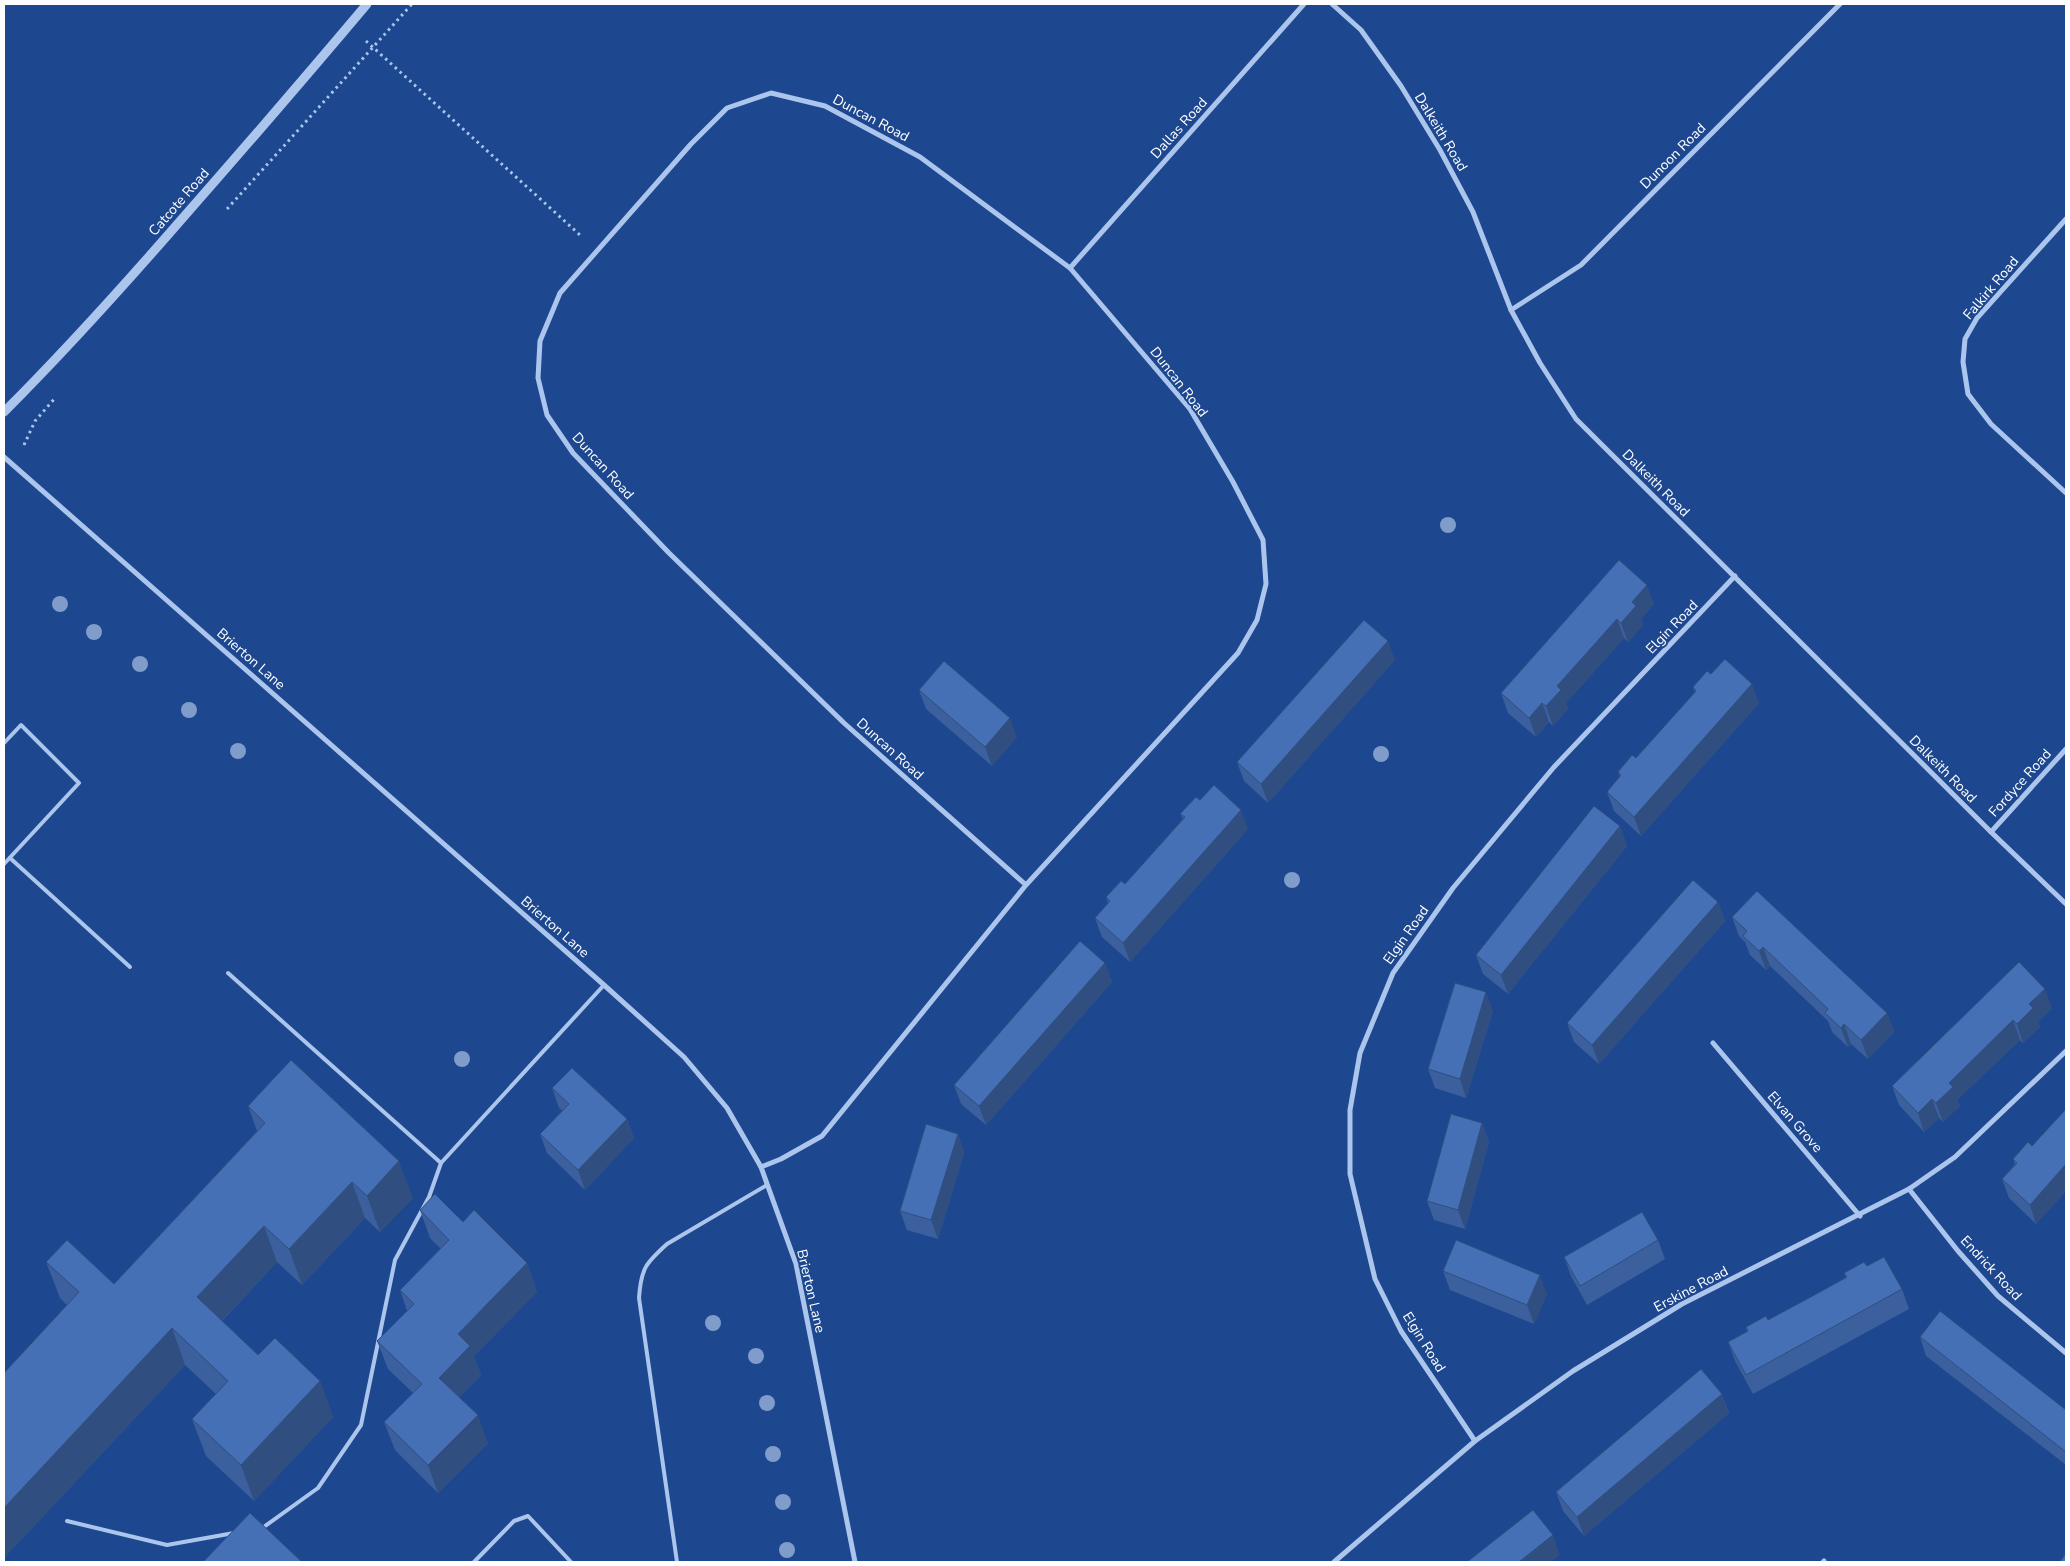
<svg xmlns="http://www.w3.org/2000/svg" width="2070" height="1566" viewBox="0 0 2070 1566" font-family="'Nunito Sans',sans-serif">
  <rect width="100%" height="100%" fill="#1d478f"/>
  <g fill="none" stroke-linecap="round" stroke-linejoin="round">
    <g stroke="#abc5ed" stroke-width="3" stroke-dasharray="2.5 4" stroke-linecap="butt">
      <path d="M366 41 580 235"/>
      <path d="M227 209 412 4"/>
      <path d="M24 445 35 421 56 397"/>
    </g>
    <g stroke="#abc5ed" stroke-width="4">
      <path d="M4 743 21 725 79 783 4 864"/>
      <path d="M10 858 130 967"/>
      <path d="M228 973 441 1163 604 985"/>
      <path d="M67 1521 167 1545 234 1533"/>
      <path d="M261 1529 318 1488 361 1425 395 1260 429 1197 441 1163"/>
      <path d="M474 1562 514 1521 528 1516 571 1562"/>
      <path d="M677 1562 639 1298C641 1268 646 1263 667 1244L767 1185"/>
    </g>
    <g stroke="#abc5ed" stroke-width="5">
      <path d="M1332 4 1361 30 1401 86 1440 150 1473 212 1511 310 1540 363 1576 419 1991 832 2066 904"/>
      <path d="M2066 219 1977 318 1965 339 1963 362 1968 394 1991 424 2066 493"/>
      <path d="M1070 268 1304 4"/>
      <path d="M1511 310 1581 265 1840 4"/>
      <path d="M4 457 604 985 684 1057 727 1108 761 1167 796 1264 855 1562"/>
      <path d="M1991 832 2066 749"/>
      <path d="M1713 1043 1860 1216"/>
      <path d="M761 1167 781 1159 822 1136 1026 885 1238 653 1257 620 1266 584 1263 540 1233 482 1190 409 1070 268 920 157 825 106 771 93 727 108 691 144 560 293 540 341 538 378 547 415 573 453 669 553 844 723 1026 885"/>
      <path d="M1909 1189 1958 1251 1998 1296 2066 1353"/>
      <path d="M1475 1441 1401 1331 1375 1279 1350 1174V1110L1360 1053 1393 973 1453 888 1554 767 1735 576"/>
      <path d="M1334 1562 1475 1441 1573 1371 1682 1304 1909 1189 1955 1157 2066 1051"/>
      <path d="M1823 1562 1824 1561"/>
    </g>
    <path stroke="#abc5ed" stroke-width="9" d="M4 412C63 353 119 291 174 228 239 154 303 80 367 4"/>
  </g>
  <g fill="#809cca">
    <circle cx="1448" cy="525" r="8"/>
    <circle cx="60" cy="604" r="8"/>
    <circle cx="94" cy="632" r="8"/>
    <circle cx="140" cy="664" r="8"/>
    <circle cx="189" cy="710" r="8"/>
    <circle cx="238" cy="751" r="8"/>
    <circle cx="1381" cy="754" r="8"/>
    <circle cx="1292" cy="880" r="8"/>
    <circle cx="462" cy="1059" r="8"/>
    <circle cx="713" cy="1323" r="8"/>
    <circle cx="756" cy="1356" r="8"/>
    <circle cx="767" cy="1403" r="8"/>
    <circle cx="773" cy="1454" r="8"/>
    <circle cx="783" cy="1502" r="8"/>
    <circle cx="787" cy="1550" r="8"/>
  </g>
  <g fill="#3b609d">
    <path d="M1619 560 1654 604 1641 619 1643 625 1628 642 1624 638 1566 703 1568 709 1553 726 1549 722 1536 737 1508 713 1501 693Z"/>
    <path d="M1395 660 1268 803 1244 781 1237 762Z"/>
    <path d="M1711 674 1759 703 1641 836 1614 811 1607 792 1620 777 1618 772 1636 758 1695 693 1693 687Z"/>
    <path d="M919 690 1017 737 992 766 926 709Z"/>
    <path d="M1200 800 1248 829 1130 962 1102 937 1095 918 1108 903 1106 897 1125 884 1183 819 1180 814Z"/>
    <path d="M1620 826 1627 846 1508 994 1483 974 1476 955Z"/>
    <path d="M1718 902 1725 921 1599 1064 1574 1042 1567 1023Z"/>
    <path d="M1732 917 1887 1013 1894 1032 1868 1059 1851 1044 1848 1047 1832 1032 1828 1021 1770 966 1766 970 1750 955 1745 942 1739 936Z"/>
    <path d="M2019 962 2052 1008 2038 1022 2040 1027 2023 1043 2020 1040 1957 1100 1960 1106 1943 1122 1939 1118 1924 1132 1899 1105 1892 1086Z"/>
    <path d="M1105 963 1112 982 986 1125 961 1104 954 1085Z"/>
    <path d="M1493 1011 1466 1098 1435 1088 1428 1069Z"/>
    <path d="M552 1088 627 1119 634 1138 585 1190 547 1153 540 1134 563 1111 559 1108Z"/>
    <path d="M248 1106 413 1198 380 1232 365 1218 302 1285 277 1262 222 1321 258 1355 320 1381 333 1417 254 1501 206 1456 192 1419 216 1394 185 1365 4 1558V1373L67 1305 60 1298 46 1262 114 1284 257 1131Z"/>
    <path d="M2066 1109V1191L2036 1224 2009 1198 2002 1179 2015 1164 2013 1159 2032 1146Z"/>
    <path d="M1482 1123 1489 1142 1465 1229 1434 1220 1427 1201Z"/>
    <path d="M958 1134 964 1153 938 1239 907 1230 900 1211Z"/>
    <path d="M420 1210 463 1222 527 1263 537 1292 474 1356 481 1375 459 1397 488 1443 438 1493 395 1450 384 1422 413 1393 388 1369 377 1341 407 1311 400 1290 441 1249 430 1238Z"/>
    <path d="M1658 1240 1665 1259 1587 1305 1571 1276 1564 1257Z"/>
    <path d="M1867 1266 1902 1289 1909 1309 1753 1394 1735 1361 1728 1342 1747 1332 1746 1327 1768 1320 1846 1278 1844 1273Z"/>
    <path d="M1443 1271 1547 1294 1534 1324 1450 1290Z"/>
    <path d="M1920 1337 2066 1410V1465L1926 1356Z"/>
    <path d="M1722 1394 1729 1413 1584 1536 1563 1511 1556 1492Z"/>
  </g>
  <g fill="#304e7f">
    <path d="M1647 585 1654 604 1641 619 1643 625 1628 642 1621 623 1632 602Z"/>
    <path d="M1617 619 1624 638 1566 703 1568 709 1553 726 1546 706 1557 686Z"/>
    <path d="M1388 641 1395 660 1268 803 1261 784Z"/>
    <path d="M1752 684 1759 703 1641 836 1634 817Z"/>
    <path d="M1542 703 1549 722 1536 737 1529 718Z"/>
    <path d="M1010 718 1017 737 992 766 985 747Z"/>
    <path d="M1241 810 1248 829 1130 962 1123 943Z"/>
    <path d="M1620 826 1627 846 1508 994 1501 975Z"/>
    <path d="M1718 902 1725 921 1599 1064 1592 1045Z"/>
    <path d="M1763 947 1770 966 1766 970 1759 951Z"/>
    <path d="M1105 963 1112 982 986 1125 979 1106Z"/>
    <path d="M2045 989 2052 1008 2038 1022 2040 1027 2023 1043 2017 1024 2029 1004Z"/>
    <path d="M1486 992 1493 1011 1466 1098 1460 1079Z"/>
    <path d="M1887 1013 1894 1032 1868 1059 1861 1040Z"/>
    <path d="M2013 1020 2020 1040 1957 1100 1960 1106 1943 1122 1936 1103 1949 1083Z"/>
    <path d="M1844 1024 1851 1044 1848 1047 1841 1028Z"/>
    <path d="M1932 1099 1939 1118 1924 1132 1918 1113Z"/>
    <path d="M627 1119 634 1138 585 1190 578 1170Z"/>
    <path d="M1482 1123 1489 1142 1465 1229 1458 1210Z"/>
    <path d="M958 1134 964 1153 938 1239 931 1220Z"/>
    <path d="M399 1161 413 1198 380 1232 367 1196Z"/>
    <path d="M2066 1164V1191L2036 1224 2030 1205Z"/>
    <path d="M352 1182 365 1218 302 1285 289 1249Z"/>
    <path d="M264 1226 277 1262 210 1333 197 1297Z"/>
    <path d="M527 1263 537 1292 474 1356 481 1375 450 1406 439 1378 458 1334Z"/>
    <path d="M1540 1275 1547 1294 1534 1324 1527 1305Z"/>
    <path d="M172 1328 185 1365 4 1558V1508Z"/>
    <path d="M320 1381 333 1417 254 1501 241 1465Z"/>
    <path d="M1722 1394 1729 1413 1584 1536 1577 1517Z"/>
    <path d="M478 1415 488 1443 438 1493 428 1465Z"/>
    <path d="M1553 1535 1560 1555 1551 1562H1519Z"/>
  </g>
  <g fill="#4570b6" stroke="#304e7f">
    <path d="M1619 560 1647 585 1632 602 1636 606 1621 623 1617 619 1557 686 1561 690 1546 706 1542 703 1529 718 1501 693Z"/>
    <path d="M1364 620 1388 641 1261 784 1237 762Z"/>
    <path d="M1725 659 1752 684 1634 817 1607 792 1621 775 1618 772 1632 755 1636 758 1696 691 1693 687 1707 671 1711 674Z"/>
    <path d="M944 661 1010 718 985 747 919 690Z"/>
    <path d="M1214 785 1241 810 1123 943 1095 918 1110 901 1106 897 1121 881 1125 884 1185 817 1180 814 1196 797 1200 800Z"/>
    <path d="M1594 806 1620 826 1501 975 1476 955Z"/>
    <path d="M1693 880 1718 902 1592 1045 1567 1023Z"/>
    <path d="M1757 891 1887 1013 1861 1040 1844 1024 1841 1028 1825 1013 1828 1009 1763 947 1759 951 1743 936 1747 931 1732 917Z"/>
    <path d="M1080 941 1105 963 979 1106 954 1085Z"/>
    <path d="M2019 962 2045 989 2029 1004 2033 1008 2017 1024 2013 1020 1949 1083 1953 1087 1936 1103 1932 1099 1918 1113 1892 1086Z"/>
    <path d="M1455 983 1486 992 1460 1079 1428 1069Z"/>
    <path d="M291 1060 399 1161 367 1196 352 1182 289 1249 264 1226 197 1297 258 1355 275 1338 320 1381 241 1465 192 1419 228 1381 172 1328 4 1508V1373L79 1292 46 1262 67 1240 114 1284 265 1123 248 1106Z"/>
    <path d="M572 1068 627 1119 578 1170 540 1134 569 1104 552 1088Z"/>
    <path d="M2066 1109V1164L2030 1205 2002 1179 2017 1163 2013 1159 2028 1142 2032 1146Z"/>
    <path d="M1451 1114 1482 1123 1458 1210 1427 1201Z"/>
    <path d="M926 1124 958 1134 931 1220 900 1211Z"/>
    <path d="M435 1194 463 1222 474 1210 527 1263 458 1334 470 1346 439 1378 478 1415 428 1465 384 1422 422 1384 377 1341 414 1304 400 1290 449 1240 420 1210Z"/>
    <path d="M1642 1212 1658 1240 1580 1286 1564 1257Z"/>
    <path d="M1456 1240 1540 1275 1527 1305 1443 1271Z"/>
    <path d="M1884 1257 1902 1289 1746 1375 1728 1342 1748 1331 1746 1327 1766 1316 1768 1320 1820 1292 1847 1277 1844 1273 1864 1262 1867 1266Z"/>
    <path d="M1940 1311 2066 1410V1452L1920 1337Z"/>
    <path d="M1701 1369 1722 1394 1577 1517 1556 1492Z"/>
    <path d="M1533 1510 1553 1535 1519 1562H1467Z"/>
    <path d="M250 1513 302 1562H203Z"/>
    <path d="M2066 1553V1562H2060Z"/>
  </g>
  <g text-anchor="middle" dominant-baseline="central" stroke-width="4" stroke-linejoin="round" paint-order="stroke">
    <g font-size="14" fill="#fff" stroke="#1d478f">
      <text transform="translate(871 118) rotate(28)">Duncan Road</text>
      <text transform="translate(1179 128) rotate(-48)">Dallas Road</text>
      <text transform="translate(1441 132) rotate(59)">Dalkeith Road</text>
      <text transform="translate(1673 156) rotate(-45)">Dunoon Road</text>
      <text transform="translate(179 202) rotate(-49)">Catcote Road</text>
      <text transform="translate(1991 288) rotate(-50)">Falkirk Road</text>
      <text transform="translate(1179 382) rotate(52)">Duncan Road</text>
      <text transform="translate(603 466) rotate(48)">Duncan Road</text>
      <text transform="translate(1656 483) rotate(45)">Dalkeith Road</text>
      <text transform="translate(1672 627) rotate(-46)">Elgin Road</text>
      <text transform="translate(251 659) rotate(41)">Brierton Lane</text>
      <text transform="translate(890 749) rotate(42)">Duncan Road</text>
      <text transform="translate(1943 769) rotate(45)">Dalkeith Road</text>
      <text transform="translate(2020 783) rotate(-48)">Fordyce Road</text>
      <text transform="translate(555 927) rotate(41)">Brierton Lane</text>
      <text transform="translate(1406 935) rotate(-55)">Elgin Road</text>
      <text transform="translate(1795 1122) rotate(49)">Elvan Grove</text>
      <text transform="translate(1991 1268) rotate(47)">Endrick Road</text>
      <text transform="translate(1691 1289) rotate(-28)">Erskine Road</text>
      <text transform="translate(811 1291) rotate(77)">Brierton Lane</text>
      <text transform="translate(1424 1342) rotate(58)">Elgin Road</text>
    </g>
  </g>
  <rect width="2070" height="1566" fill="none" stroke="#ffffff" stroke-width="10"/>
</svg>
